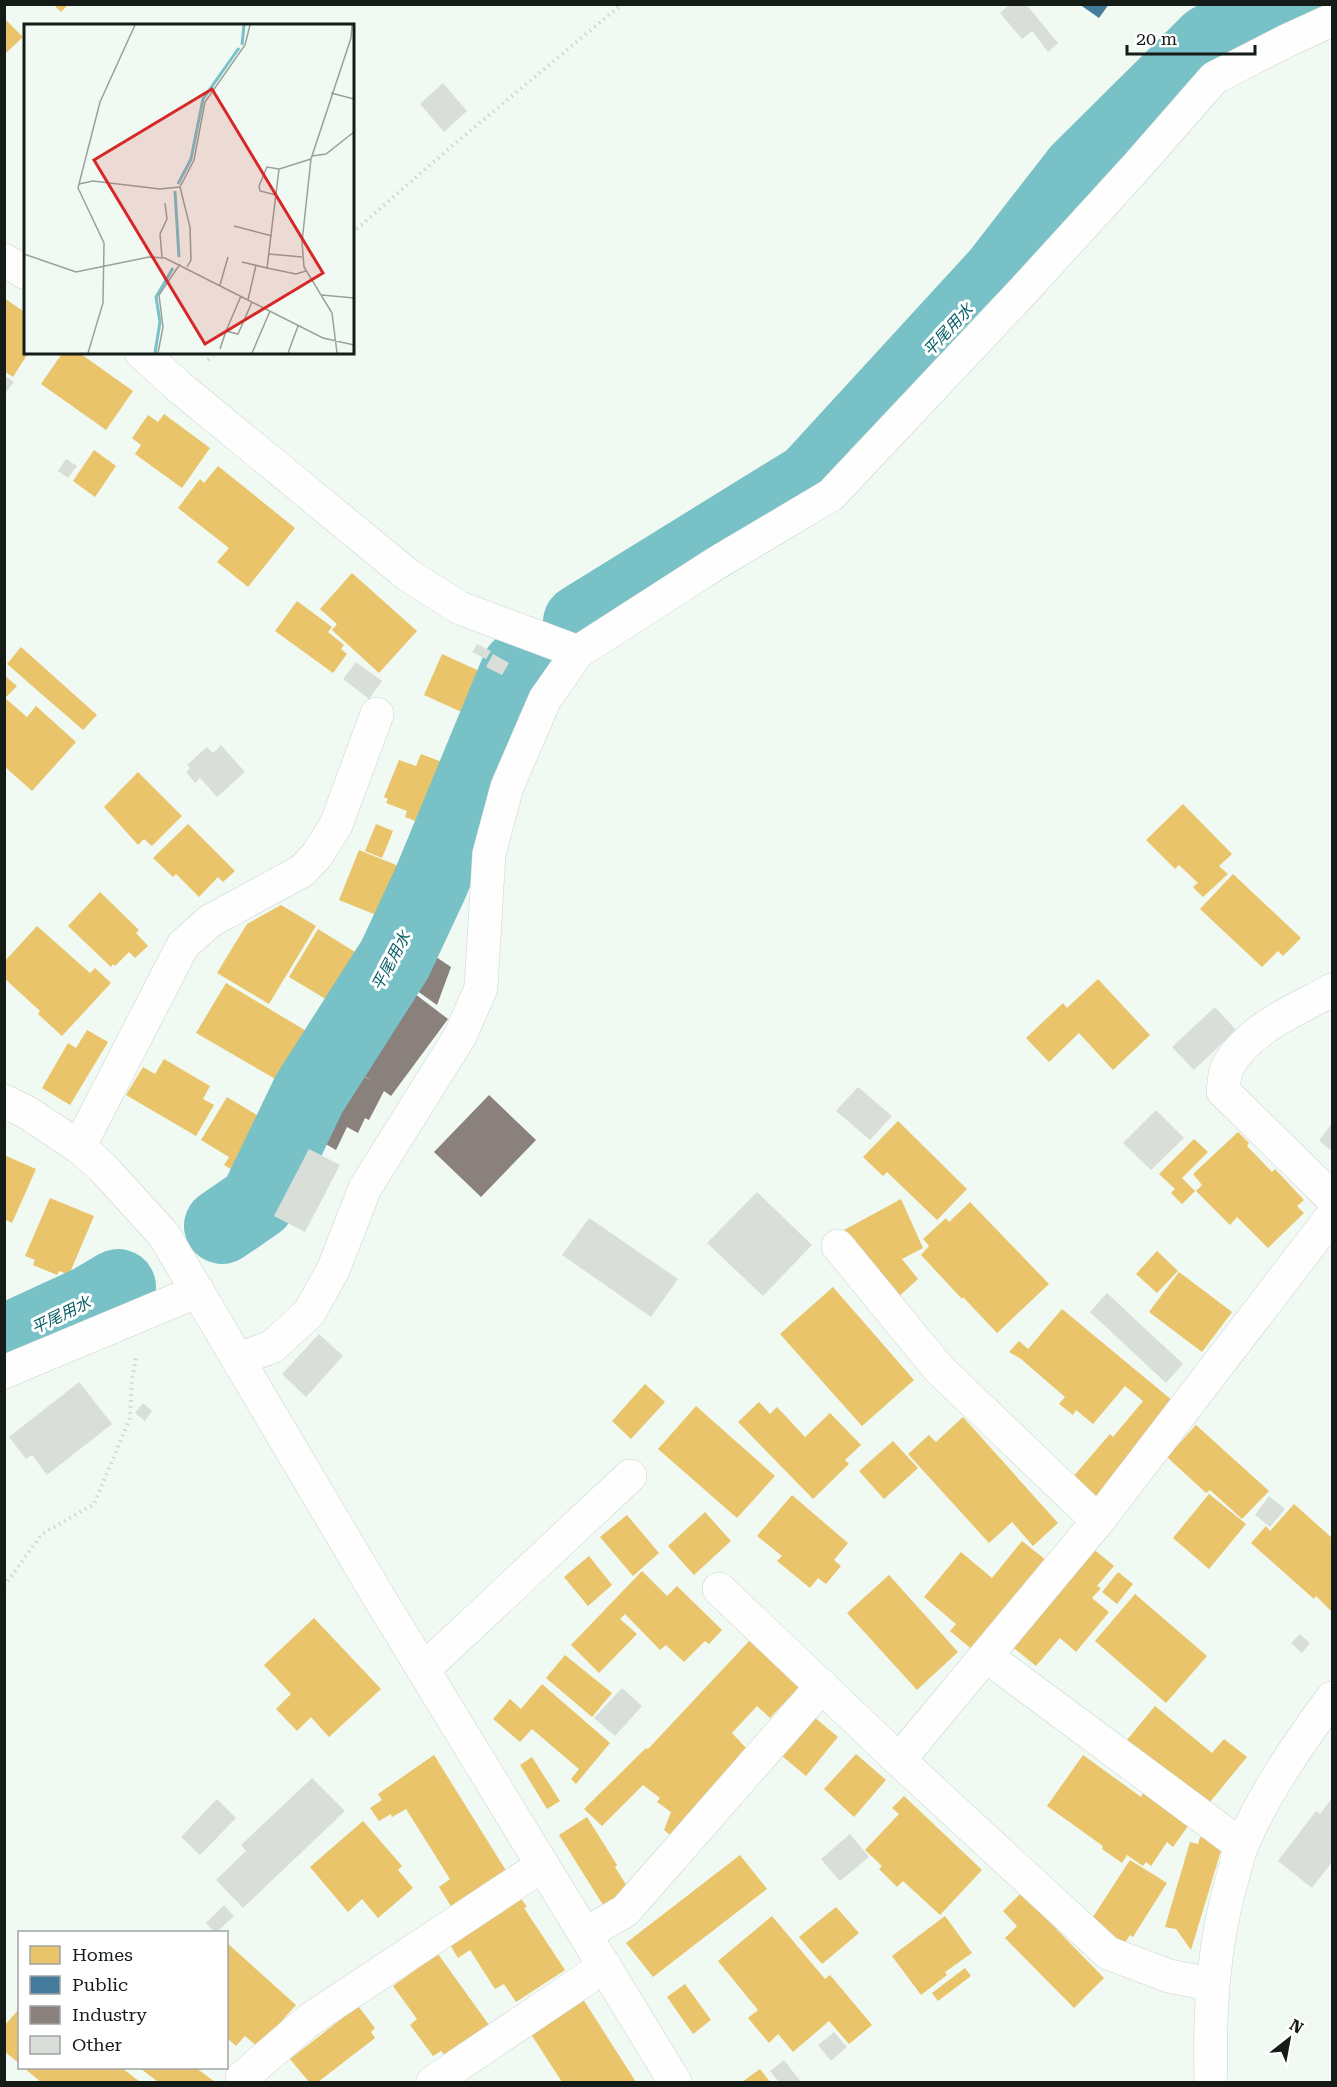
<svg xmlns="http://www.w3.org/2000/svg" width="1337" height="2087" viewBox="0 0 1337 2087" font-family="'Roboto Serif','Noto Sans JP',serif">
  <rect width="100%" height="100%" fill="#f0faf2"/>
  <g fill="#e9c46a">
    <path d="M53 4H69L61 12Z"/>
    <path d="M4 18 23 37 4 55Z"/>
    <path d="M4 298 26 313V352H29L13 377 4 371Z"/>
    <path d="M63 352H78L133 391 106 430 41 384Z"/>
    <path d="M164 414 210 448 182 488 135 454 141 445 132 438 148 415 158 422Z"/>
    <path d="M94 450 116 466 95 497 73 481Z"/>
    <path d="M218 466 295 528 248 587 217 562 229 548 178 508 200 479 204 483Z"/>
    <path d="M352 573 417 631 379 673 332 630 337 624 320 609Z"/>
    <path d="M297 601 332 627 328 632 344 645 341 649 347 654 333 673 275 631Z"/>
    <path d="M21 647 97 715 83 730 7 664Z"/>
    <path d="M442 654 495 678 477 719 424 695Z"/>
    <path d="M4 675 17 686 5 698 27 717 36 706 76 742 32 791 4 766Z"/>
    <path d="M421 754 450 765 426 825 405 817 407 811 386 803 388 799 384 797 399 760 416 766Z"/>
    <path d="M138 772 182 816 152 846 144 839 138 845 104 807Z"/>
    <path d="M1183 804 1232 854 1219 866 1228 874 1203 897 1193 887 1198 883 1179 865 1175 869 1146 840Z"/>
    <path d="M188 824 235 871 223 882 218 877 199 897 176 874 173 877 153 858Z"/>
    <path d="M376 824 393 831 382 858 365 851Z"/>
    <path d="M359 850 411 871 391 921 339 900Z"/>
    <path d="M1233 874 1301 938 1283 956 1278 951 1262 967 1200 909Z"/>
    <path d="M100 892 139 930 136 933 148 946 135 958 129 952 115 966 113 964 111 967 68 926Z"/>
    <path d="M281 905 316 926 269 1004 217 973 247 924Z"/>
    <path d="M37 926 90 973 95 968 111 983 62 1036 38 1014 40 1011 4 978V962Z"/>
    <path d="M318 929 368 960 339 1007 289 977Z"/>
    <path d="M1098 979 1150 1035 1113 1070 1079 1033 1049 1062 1026 1038 1063 1003 1067 1008Z"/>
    <path d="M226 983 318 1038 289 1087 196 1033Z"/>
    <path d="M87 1030 108 1042 70 1105 42 1088 68 1043 76 1048Z"/>
    <path d="M164 1059 210 1086 203 1099 214 1105 196 1136 126 1095 143 1067 155 1074Z"/>
    <path d="M227 1097 277 1127 246 1178 224 1165 229 1157 201 1140Z"/>
    <path d="M898 1121 967 1189 937 1220 887 1172 883 1176 863 1157Z"/>
    <path d="M1238 1132 1249 1143 1247 1146 1272 1172 1275 1169 1304 1200 1297 1206 1304 1213 1268 1248 1237 1217 1230 1225 1196 1191 1202 1185 1193 1174Z"/>
    <path d="M1194 1139 1208 1152 1182 1178 1195 1191 1182 1204 1171 1193 1175 1189 1159 1174Z"/>
    <path d="M4 1155 36 1169 12 1223 4 1219Z"/>
    <path d="M50 1198 94 1216 69 1275 59 1271 57 1275 33 1265 35 1260 25 1256Z"/>
    <path d="M901 1199 923 1248 902 1259 918 1279 896 1299 865 1264 844 1230Z"/>
    <path d="M970 1202 1049 1284 997 1333 963 1297 962 1299 921 1255 929 1246 923 1239 946 1218 949 1222Z"/>
    <path d="M1157 1251 1178 1271 1157 1293 1136 1274Z"/>
    <path d="M1179 1272 1232 1312 1202 1352 1149 1312Z"/>
    <path d="M833 1287 914 1380 862 1426 780 1334Z"/>
    <path d="M1062 1309 1173 1401 1092 1508 1065 1486 1110 1434 1113 1437 1143 1401 1125 1386 1093 1424 1076 1410 1073 1415 1059 1404 1065 1397 1021 1359 1009 1352 1019 1341 1028 1349Z"/>
    <path d="M645 1384 665 1402 631 1439 612 1421Z"/>
    <path d="M759 1402 770 1414 777 1407 805 1437 830 1413 861 1445 845 1460 849 1464 813 1499 738 1422Z"/>
    <path d="M696 1406 775 1476 737 1518 658 1449Z"/>
    <path d="M963 1417 1058 1523 1033 1546 1012 1522 989 1543 908 1454 929 1435 936 1442Z"/>
    <path d="M1196 1425 1269 1491 1242 1519 1210 1490 1206 1493 1167 1457Z"/>
    <path d="M893 1441 918 1468 884 1499 859 1471Z"/>
    <path d="M1209 1494 1246 1524 1209 1569 1173 1538Z"/>
    <path d="M792 1495 848 1543 834 1560 841 1566 826 1584 818 1578 810 1588 777 1561 782 1556 757 1536Z"/>
    <path d="M1294 1504 1332 1538V1612L1316 1596 1314 1599 1251 1543 1266 1526 1270 1531Z"/>
    <path d="M705 1512 731 1541 694 1575 668 1546Z"/>
    <path d="M627 1515 659 1553 633 1576 600 1537Z"/>
    <path d="M1022 1541 1051 1564 975 1652 950 1631 956 1624 924 1597 961 1552 992 1578Z"/>
    <path d="M1091 1547 1114 1566 1097 1586 1101 1588 1092 1598 1109 1612 1076 1652 1060 1638 1036 1666 1010 1645Z"/>
    <path d="M589 1556 612 1585 588 1606 564 1577Z"/>
    <path d="M642 1571 667 1596 677 1586 722 1630 709 1644 705 1641 684 1662 666 1645 660 1650 625 1614 620 1619 637 1634 599 1673 571 1645Z"/>
    <path d="M1118 1572 1133 1584 1117 1604 1102 1592Z"/>
    <path d="M889 1575 958 1652 917 1690 847 1613Z"/>
    <path d="M1135 1594 1207 1656 1166 1703 1095 1641Z"/>
    <path d="M314 1618 381 1689 329 1737 311 1717 297 1731 276 1709 291 1694 264 1665Z"/>
    <path d="M752 1638 799 1687 770 1718 757 1706 732 1733 747 1749 675 1839 664 1830 671 1812 657 1802 660 1798 643 1785 602 1826 584 1809 646 1748 648 1749Z"/>
    <path d="M565 1655 612 1693 592 1717 546 1678Z"/>
    <path d="M542 1684 610 1743 576 1784 571 1779 579 1769 532 1729 520 1742 493 1719 510 1699 521 1709Z"/>
    <path d="M1155 1706 1212 1753 1224 1739 1247 1757 1205 1808 1122 1746Z"/>
    <path d="M808 1712 838 1737 806 1776 776 1751Z"/>
    <path d="M856 1754 886 1780 854 1817 824 1789Z"/>
    <path d="M434 1755 510 1877 454 1911 439 1887 450 1879 406 1809 392 1817 391 1814 379 1821 370 1808 382 1800 378 1794Z"/>
    <path d="M1083 1755 1141 1797 1143 1793 1188 1826 1173 1847 1167 1842 1151 1866 1146 1862 1143 1866 1127 1855 1122 1863 1102 1849 1103 1846 1047 1806Z"/>
    <path d="M532 1757 560 1801 547 1809 520 1765Z"/>
    <path d="M904 1796 982 1870 940 1915 903 1881 897 1887 879 1869 882 1866 865 1850 899 1814 892 1808Z"/>
    <path d="M587 1817 617 1865 615 1867 630 1891 605 1908 559 1835Z"/>
    <path d="M363 1821 402 1866 398 1870 413 1888 378 1918 362 1899 348 1912 310 1867Z"/>
    <path d="M1200 1837 1223 1844 1191 1950 1176 1929 1165 1927 1190 1842 1198 1844Z"/>
    <path d="M740 1855 767 1889 653 1977 626 1943Z"/>
    <path d="M1130 1860 1167 1883 1133 1937 1130 1935 1124 1944 1089 1923Z"/>
    <path d="M1021 1893 1104 1978 1074 2008 1005 1938 1017 1926 1003 1911Z"/>
    <path d="M520 1897 527 1907 524 1908 565 1970 516 2002 504 1984 495 1989 470 1950 458 1958 449 1943Z"/>
    <path d="M836 1907 859 1933 822 1964 799 1937Z"/>
    <path d="M772 1916 825 1979 830 1975 872 2025 849 2044 829 2021 793 2052 778 2034 769 2043 748 2018 758 2010 718 1961Z"/>
    <path d="M945 1916 972 1953 945 1972 947 1975 921 1995 892 1956Z"/>
    <path d="M226 1942 296 2005 258 2047 245 2036 236 2046 226 2037Z"/>
    <path d="M438 1954 489 2025 446 2056 441 2051 433 2056 410 2025 417 2019 393 1986Z"/>
    <path d="M965 1968 971 1976 938 2001 932 1993Z"/>
    <path d="M685 1984 711 2020 693 2034 667 1997Z"/>
    <path d="M581 1996 636 2082H562L529 2031Z"/>
    <path d="M358 2006 375 2028 371 2032 375 2038 318 2082H309L290 2059Z"/>
    <path d="M20 2008V2064L4 2051V2026Z"/>
    <path d="M24 2068H122L140 2082H41Z"/>
    <path d="M140 2068H196L215 2082H158Z"/>
    <path d="M760 2069 770 2082H742Z"/>
  </g>
  <path fill="#457b9d" d="M1079 4H1109L1099 18Z"/>
  <g fill="#8a817c">
    <path d="M427 951 451 967 437 1005 406 983Z"/>
    <path d="M402 984 448 1019 391 1096 384 1091 369 1120 365 1118 358 1133 347 1127 336 1150 312 1136 348 1066 371 1081 344 1061Z"/>
    <path d="M489 1095 536 1140 481 1197 434 1152Z"/>
  </g>
  <g fill="none" stroke-linecap="round" stroke-linejoin="round">
    <g stroke="#78c1c7" stroke-width="76">
      <path d="M581 622 811 480 999 275 1079 172 1210 42 1284 4"/>
      <path d="M222 1226 257 1202 309 1094 395 959 430 884 519 669"/>
      <path d="M4 1343 91 1303 118 1287"/>
    </g>
  </g>
  <g fill="#d9dfd8">
    <path d="M1010 4H1026L1058 43 1048 52 1032 31 1022 39 1000 13Z"/>
    <path d="M443 83 467 111 444 132 420 104Z"/>
    <path d="M4 375 14 382 4 395Z"/>
    <path d="M66 459 77 466 68 478 58 471Z"/>
    <path d="M477 644 491 651 486 659 472 652Z"/>
    <path d="M493 654 509 663 502 675 486 667Z"/>
    <path d="M356 662 382 681 369 699 343 679Z"/>
    <path d="M221 745 245 772 217 797 200 778 195 783 186 772 190 768 187 765 207 747 213 753Z"/>
    <path d="M1215 1007 1236 1030 1194 1070 1172 1047Z"/>
    <path d="M858 1087 892 1116 870 1140 836 1111Z"/>
    <path d="M1156 1110 1184 1138 1151 1170 1123 1143Z"/>
    <path d="M1332 1123V1151L1319 1141Z"/>
    <path d="M309 1149 340 1165 305 1232 274 1216Z"/>
    <path d="M757 1192 812 1245 763 1296 707 1243Z"/>
    <path d="M589 1218 678 1279 651 1317 562 1255Z"/>
    <path d="M1107 1293 1183 1364 1166 1383 1090 1312Z"/>
    <path d="M319 1334 343 1356 306 1397 282 1374Z"/>
    <path d="M79 1382 112 1424 47 1475 32 1455 26 1459 9 1437Z"/>
    <path d="M143 1403 152 1411 145 1421 135 1413Z"/>
    <path d="M1269 1496 1285 1509 1270 1527 1255 1515Z"/>
    <path d="M1300 1634 1310 1643 1302 1653 1291 1643Z"/>
    <path d="M622 1688 642 1706 615 1736 594 1718Z"/>
    <path d="M312 1778 345 1811 243 1908 216 1880 246 1851 241 1845Z"/>
    <path d="M1332 1798V1862L1312 1888 1278 1861 1316 1811 1320 1814Z"/>
    <path d="M217 1799 236 1818 200 1855 181 1837Z"/>
    <path d="M850 1834 869 1857 840 1881 821 1859Z"/>
    <path d="M224 1905 234 1916 217 1932H214L206 1923Z"/>
    <path d="M834 2032 847 2047 831 2061 818 2045Z"/>
    <path d="M784 2060 801 2082H779L770 2071Z"/>
  </g>
  <g fill="none" stroke-linecap="round" stroke-linejoin="round">
    <g stroke="#ccd4cd" stroke-width="34">
      <g id="street">
        <path d="M4 260 26 273"/>
        <path d="M141 352 178 386 408 575 460 608 578 652"/>
        <path d="M1332 990C1296 1010 1247 1029 1227 1068 1224 1075 1224 1084 1223 1091L1332 1198"/>
        <path d="M4 1101 28 1113 79 1147 102 1167 164 1235 380 1599 675 2082"/>
        <path d="M79 1147 183 945 210 921 302 871 317 855 336 825 377 714"/>
        <path d="M838 1246 939 1369 1098 1521"/>
        <path d="M238 1359 272 1347 309 1313 333 1270 365 1188 460 1036 481 988 489 854 507 787 545 699 578 652 718 562 831 495 1024 290 1138 165 1214 78 1286 41 1332 20"/>
        <path d="M4 1372 198 1291"/>
        <path d="M719 1589 899 1760 1098 1521 1332 1216"/>
        <path d="M986 1656 1242 1846"/>
        <path d="M424 1669 630 1476"/>
        <path d="M899 1760 1108 1953 1169 1976 1199 1982 1213 1981"/>
        <path d="M585 1934 625 1911 822 1686"/>
        <path d="M242 2078 309 2020 543 1865"/>
        <path d="M433 2082 605 1966"/>
        <path d="M1211 2082C1209 2012 1213 1943 1233 1876 1236 1865 1238 1855 1242 1845 1263 1795 1300 1741 1332 1698"/>
      </g>
    </g>
    <g stroke="#d1d4d2" stroke-width="4" stroke-dasharray="1.5 4.5" stroke-linecap="butt">
      <path d="M352 233 452 146 622 4"/>
      <path d="M208 360 216 352"/>
      <path d="M4 1586 42 1534 94 1504 130 1418 132 1379 136 1358"/>
    </g>
    <use href="#street" stroke="#fdfefd" stroke-width="33"/>
  </g>
  <g text-anchor="middle" dominant-baseline="central" stroke-width="6" stroke-linejoin="round" paint-order="stroke">
    <g font-size="16" font-style="italic" fill="#0b6169" stroke="#fff">
      <text transform="translate(948 330) rotate(-47)">平尾用水</text>
      <text transform="translate(391 961) rotate(-62)">平尾用水</text>
      <text transform="translate(61 1315) rotate(-26)">平尾用水</text>
    </g>
  </g>
  <g transform="translate(24 24)">
    <rect width="330" height="330" fill="#f0faf2"/>
    <path fill="none" stroke="#78c1c7" stroke-width="3" d="M218 21 220 1M154 160 167 135 179 75 215 24M151 167 155 233M131 329 136 298 132 273 149 244"/>
    <path fill="none" stroke="#98a19a" stroke-width="1.5" d="M307 69 330 75M288 132 302 130 330 108M55 160 69 157 136 165 156 163M252 171 236 167 235 162 243 143 255 145M210 202 248 212M0 230 52 248 125 233 141 234 299 314 330 321M245 230 278 233M138 233 136 210 143 195 141 179M218 238 243 244 255 145 287 135M163 243 167 236 166 203 156 163 170 136 181 78 221 21 226 1M243 244 272 250 282 247M196 261 204 233M298 271 330 274M224 276 232 241M202 307 217 272M196 325 202 307 214 310 228 278M64 329 79 279 80 219 54 164 76 78 111 1M134 329 139 303 135 271 156 240M228 329 246 287M264 329 274 302M313 329 308 289 280 243 278 218 287 135 327 14 328 1"/>
    <path fill="#d62828" fill-opacity="0.15" stroke="#d62828" stroke-width="3" d="M188 65 299 249 181 320 70 136Z"/>
    <rect width="330" height="330" fill="none" stroke="#151b16" stroke-width="3"/>
  </g>
  <rect width="1337" height="2087" fill="none" stroke="#151b16" stroke-width="12"/>
  <rect x="18" y="1931" width="210" height="138" fill="#ffffff" stroke="#a1a4a2" stroke-width="1.5"/>
  <rect x="30" y="1946" width="30" height="18" fill="#e9c46a" stroke="#a1a4a2" stroke-width="1.5"/>
  <text x="72" y="1961" font-size="18" fill="#151b16">Homes</text>
  <rect x="30" y="1976" width="30" height="18" fill="#457b9d" stroke="#a1a4a2" stroke-width="1.5"/>
  <text x="72" y="1991" font-size="18" fill="#151b16">Public</text>
  <rect x="30" y="2006" width="30" height="18" fill="#8a817c" stroke="#a1a4a2" stroke-width="1.5"/>
  <text x="72" y="2021" font-size="18" fill="#151b16">Industry</text>
  <rect x="30" y="2036" width="30" height="18" fill="#d9dfd8" stroke="#a1a4a2" stroke-width="1.5"/>
  <text x="72" y="2051" font-size="18" fill="#151b16">Other</text>
  <g transform="translate(1289 2039) rotate(31)" stroke="#ffffff" stroke-width="4.5" paint-order="stroke">
  <path d="M0-4.5L10 22L0 15L-10 22Z" fill="#151b16"/>
  <text y="-9" font-size="16" font-weight="bold" text-anchor="middle" fill="#151b16">N</text>
  </g>
  <path d="M1127 45v9h128v-9" fill="none" stroke="#151b16" stroke-width="3"/>
  <text x="1136" y="45" font-size="18" fill="#151b16" stroke="#ffffff" stroke-width="4.5" paint-order="stroke">20 m</text>
</svg>
